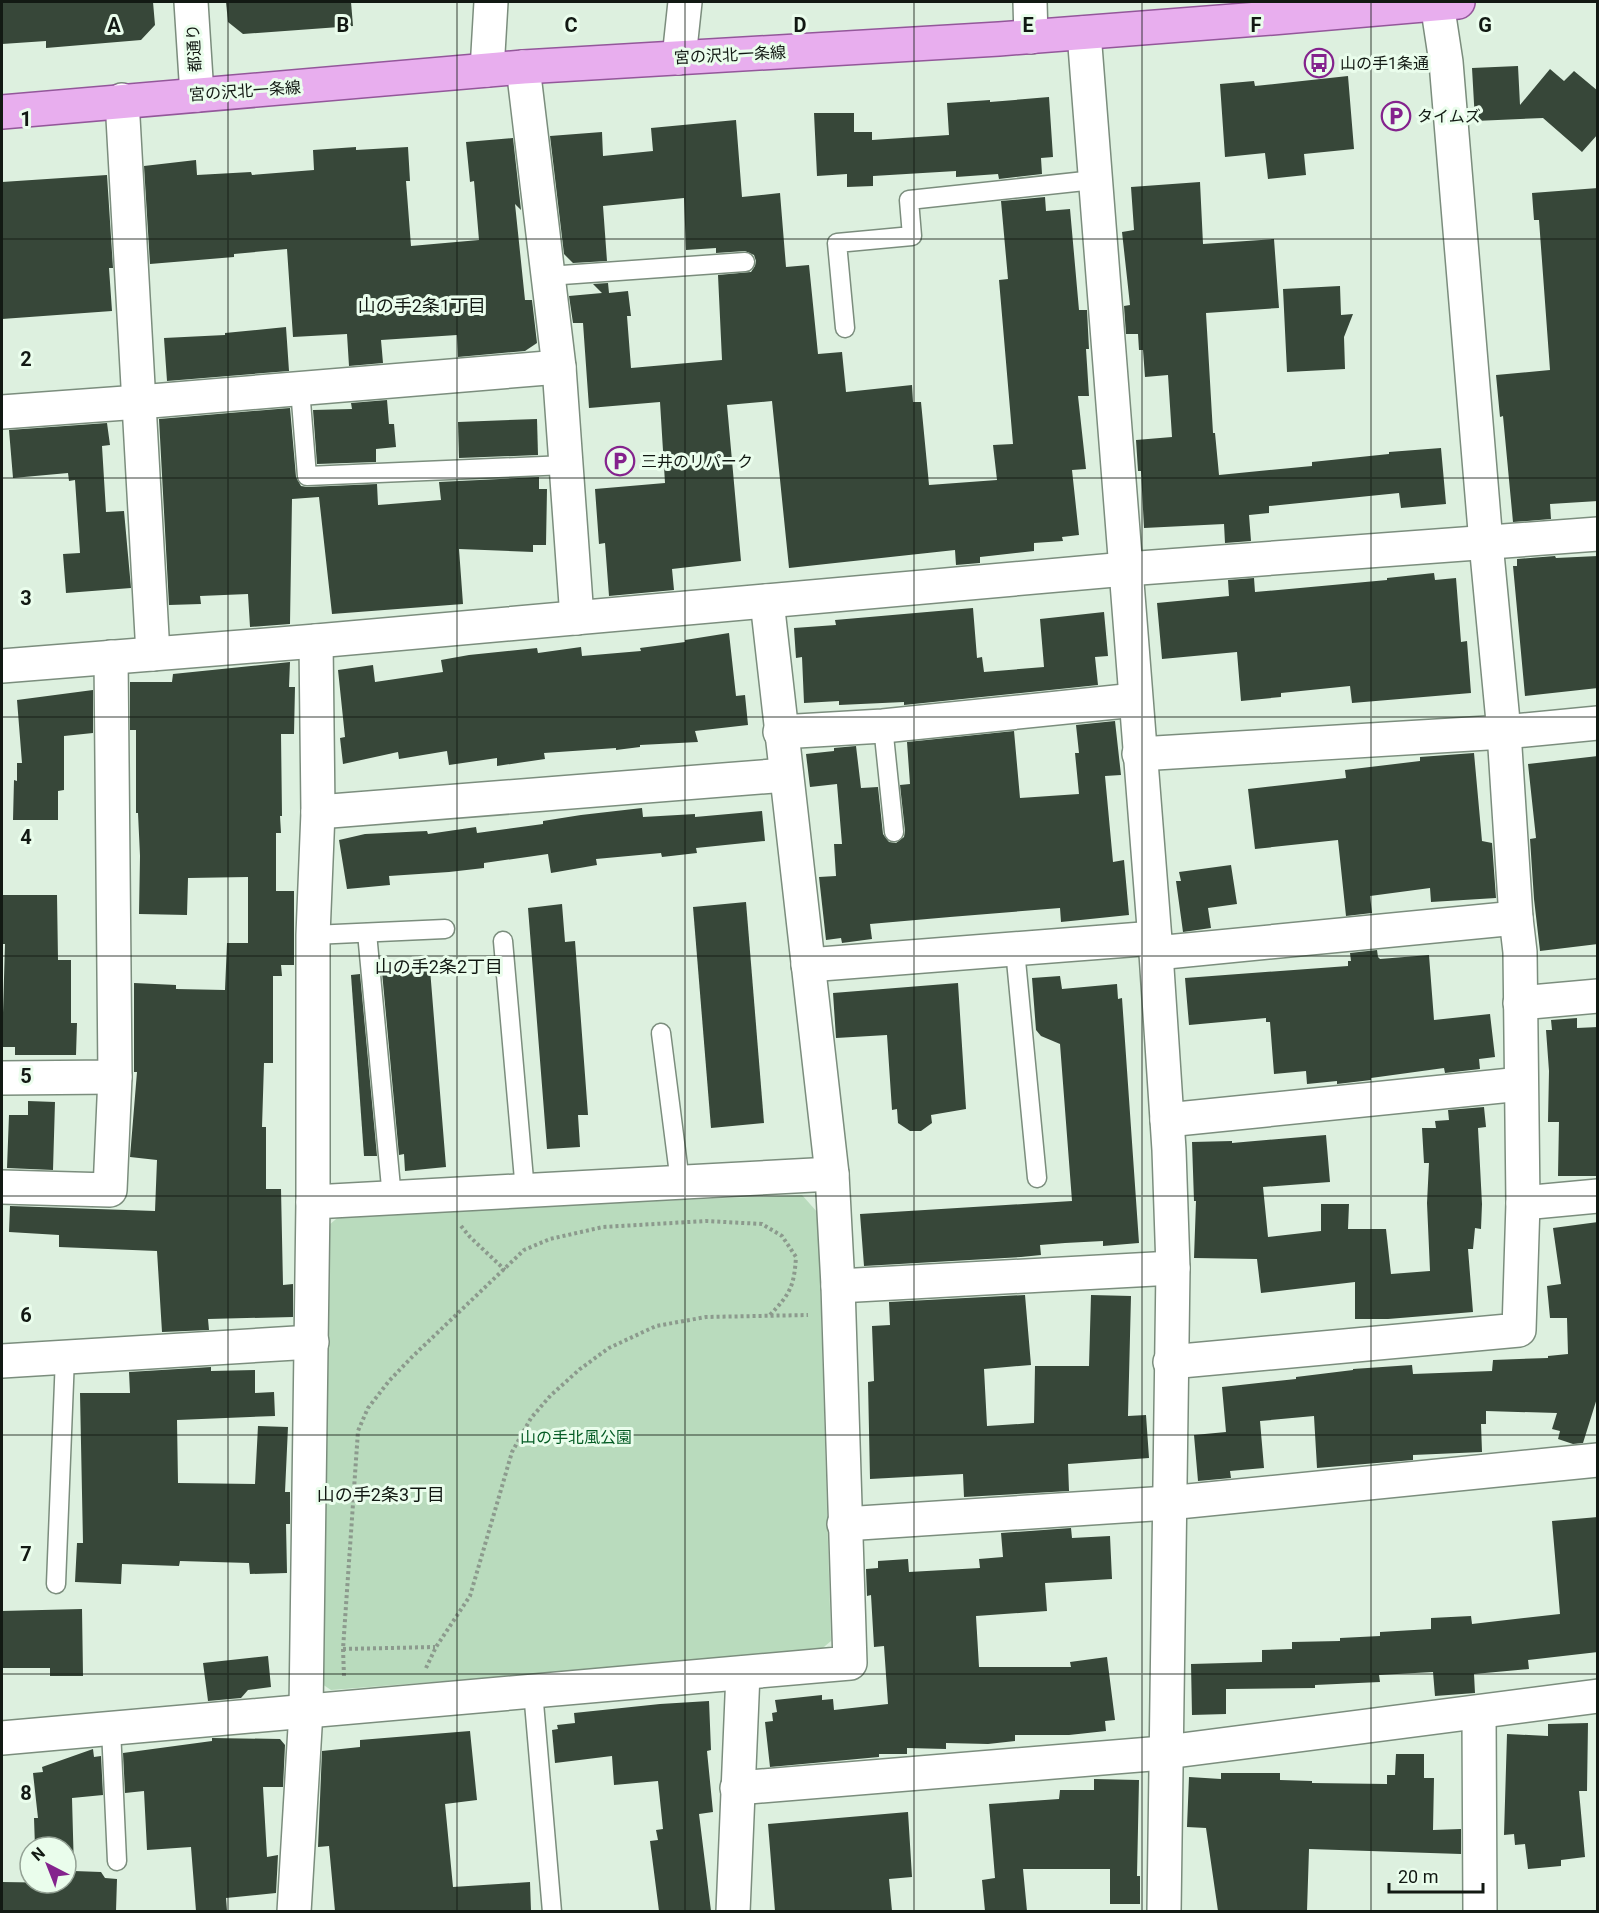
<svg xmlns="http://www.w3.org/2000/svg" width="1599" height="1913" viewBox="0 0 1599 1913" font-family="Roboto,'Noto Sans JP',sans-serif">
  <rect width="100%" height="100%" fill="#ddf0df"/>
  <path fill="#b9dbbd" d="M802 1195 818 1213 831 1641 818 1652 331 1690 322 1684 329 1225 342 1214Z"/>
  <g fill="#374739">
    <path d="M2 2H153L155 25 141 40 46 48V41L2 44Z"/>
    <path d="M226 2H351L353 26 243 34 228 22Z"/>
    <path d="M1518 66 1520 105 1550 69 1564 81 1574 71 1598 91V134L1582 152 1543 118 1475 121 1472 68Z"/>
    <path d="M1348 76 1354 149 1304 154 1306 175 1268 179 1265 153 1225 157 1220 84 1254 81 1255 86Z"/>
    <path d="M1049 97 1053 157 1041 158 1042 174 999 179 998 174 956 177V171L873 176V186L847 187V174L817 176 814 113H854V132H872V140L949 135 947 103 990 100V102Z"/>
    <path d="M736 120 742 197 780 193 786 267 809 265 818 354 842 352 846 392 912 385 913 402H921L929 485 997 480 993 445 1013 444 999 280 1008 279 1001 201 1045 197 1046 211 1070 209 1079 310H1087L1089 349H1086L1089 396H1078L1086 469 1072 470 1079 535 1062 537 1063 541 1034 543V551L980 557V563L956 565 955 550 789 568 772 401 727 405 741 561 672 569 674 590 609 596 605 543 599 544 595 489 665 483 660 402 589 408 583 323H573L569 296 602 293 593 284 608 283 609 293 628 291 631 316H627L631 368 722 360 718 275 751 272 755 266 756 261 754 255 745 251 716 253V248L686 250 684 198 603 206 607 261 573 263 564 254 550 136 602 132 603 156 653 151 651 128Z"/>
    <path d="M513 138 521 210 515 204 525 300H532L537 343 525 351 458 357 457 335 381 340 383 363 349 366 347 334 293 337 287 249 234 254V257L150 264 144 166 196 160 197 175 251 172 252 175 314 170 313 150 356 147V150L408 147 410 181H406L411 246 479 240 474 181 470 182 466 142Z"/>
    <path d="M107 175 113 268H109L112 311 2 319V182Z"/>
    <path d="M1200 182 1203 244 1274 239 1279 308 1206 313 1213 433H1215L1219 475 1312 466V462L1389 454V452L1441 448 1446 504 1401 508 1399 493 1269 506V513L1249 515 1251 541 1225 543 1224 524 1144 528 1141 471H1138L1136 440 1172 437 1168 375 1145 377 1143 350H1139L1138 334H1126L1124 306 1130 305 1122 232 1134 230 1131 187Z"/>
    <path d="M1598 188V501L1550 504 1551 519 1513 522 1503 416 1500 417 1496 375 1550 370 1539 220H1534L1532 193Z"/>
    <path d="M1340 286 1341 315 1353 314 1344 337 1345 369 1287 372 1283 289Z"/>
    <path d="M286 327 289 371 167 381 164 338 225 335V333Z"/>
    <path d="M387 400 389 424H394L396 447 376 449V462L317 464 313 410 352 409 351 403Z"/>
    <path d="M290 408 296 477 301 486 307 487 377 484 378 505 441 500 439 482 539 477V489H547L546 545H533V552L459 549 463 604 332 614 319 497 292 499 290 624 250 627 248 594 200 596 201 604 169 605 159 419Z"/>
    <path d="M537 419 538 455 459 458 458 422Z"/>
    <path d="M107 423 110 445 102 446 106 512 124 511 131 588 66 593 63 554 80 553 75 480 69 481 68 473 13 478 9 430Z"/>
    <path d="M1555 556 1556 558 1598 556V688L1525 696 1513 566H1517V559Z"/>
    <path d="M1434 573 1435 580 1456 578 1461 642 1467 641 1471 693 1352 703 1350 686 1281 693V697L1241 701 1237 652 1162 659 1157 603 1229 596 1228 580 1254 578 1255 592 1387 580V578Z"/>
    <path d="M973 608 977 658 982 657 984 672 1044 667 1040 619 1104 612 1108 656 1095 657 1098 685 904 705V702L839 705V701L804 703 802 657 796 658 794 628 836 625 835 620Z"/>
    <path d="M729 633 736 696 745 695 748 725 695 731 698 742 640 745V747L616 750V748L544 753 545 759 497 766V758L449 765 447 751 399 759 398 752 343 764 340 738 345 737 338 670 373 665 375 682 443 672 441 660 469 655 537 648 538 653 581 647 582 656 641 651 640 648 685 642V640Z"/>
    <path d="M290 662 289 687H295L294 734H281L282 816H280L281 833H276V891H294V965H281L282 976H273V1063H264L262 1127H266V1189H281L283 1285 293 1284V1317L208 1319 209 1330 162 1332 157 1251 59 1247V1235L9 1232 10 1206 155 1211 157 1160 130 1157 137 1072H134V983L176 985V989L225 990 227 943H248V877L188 878 187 915 139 914 140 856 138 813H136V730H130V682H172L173 674Z"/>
    <path d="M93 690V733L64 736V790L58 791V820H13L14 780 17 781V763H22L17 700Z"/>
    <path d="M1115 721 1121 775 1105 776 1113 862 1124 860 1129 915 1061 922 1060 908 950 917 870 924 872 939 842 943 841 938 826 940 819 877 836 876 834 844H842L837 784 810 787 806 754 834 751V748L856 746 861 788 878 787 883 834 889 842 896 843 904 837 905 831 900 785 910 784 907 742 1014 731 1020 798 1079 794 1075 753H1079L1076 725Z"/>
    <path d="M1474 753 1482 841 1492 843 1496 898 1431 902 1430 888 1370 896 1372 913 1346 916 1338 840 1255 849 1248 789 1346 778 1345 770 1420 761V757Z"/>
    <path d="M1598 756V944L1540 951 1534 899 1530 839 1536 838 1528 764Z"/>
    <path d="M642 808 643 817 695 814V817L762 811 765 841 696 848 697 853 662 857 661 853 596 859 597 865 551 873 548 854 484 863V868L449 872 389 876 390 885 347 889 339 840 365 834 427 831 428 834 476 827 477 833 543 824V821L581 815Z"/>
    <path d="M1231 865 1237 904 1208 908 1211 928 1183 932 1176 881H1181L1179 872Z"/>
    <path d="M2 895H57L58 960H71V1023H77L76 1055H15V1047H2L5 944H2Z"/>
    <path d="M746 902 764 1123 711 1128 693 907Z"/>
    <path d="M562 904 565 942 575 941 588 1115H578L580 1147 547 1149 528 908Z"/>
    <path d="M1377 950 1378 957 1380 959 1429 955 1434 1020 1490 1014 1495 1057 1479 1059 1480 1069 1445 1073 1444 1068 1371 1078V1080L1337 1084V1081L1307 1084 1306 1071 1274 1074 1270 1022H1266V1018L1189 1025 1185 978 1348 966V961H1351L1350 953Z"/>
    <path d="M430 969 446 1167 405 1171 404 1154 399 1155 382 972Z"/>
    <path d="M360 974 377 1156H364L351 975Z"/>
    <path d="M1060 976 1062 989 1117 984 1118 999 1122 998 1139 1243 1103 1246V1241L1065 1243 1040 1245 1041 1255 1021 1257 864 1266 860 1214 1072 1201 1060 1044 1041 1036 1036 1030 1032 978Z"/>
    <path d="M958 983 966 1109 931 1115 932 1123 921 1131H910L898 1123 897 1109 892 1110 887 1035 836 1038 833 993Z"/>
    <path d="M1577 1018V1028L1598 1027 1597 1176H1558L1559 1122H1548L1549 1071 1546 1030H1552L1551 1020Z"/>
    <path d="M28 1101 55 1102 53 1170 7 1168 9 1115H28Z"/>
    <path d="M1484 1107 1486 1127 1478 1128 1482 1204 1481 1229 1475 1228 1473 1249H1468L1473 1312 1388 1319H1355V1282L1261 1293 1257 1259 1194 1258 1196 1201H1194L1192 1142 1232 1141V1143L1326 1135 1330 1182 1263 1187 1268 1237 1321 1231V1204H1349L1348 1229H1386L1391 1274 1430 1271 1427 1203 1429 1163H1424L1422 1128H1436L1435 1121 1449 1120 1448 1110Z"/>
    <path d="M1598 1222V1395L1583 1443 1573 1444 1558 1439 1560 1431 1552 1429 1557 1413 1486 1411V1424H1481L1482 1452 1413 1455V1460L1317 1468 1314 1416 1260 1421 1264 1468 1230 1471 1231 1478 1198 1481 1194 1435 1226 1432 1222 1387 1296 1379V1377L1353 1370V1369L1412 1365 1413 1374 1492 1371 1493 1360 1548 1358V1356L1568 1354 1567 1318H1550L1547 1286 1561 1284 1553 1228Z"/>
    <path d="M1025 1295 1031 1365 984 1369 987 1426 1034 1423 1035 1366H1089L1091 1295 1131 1296 1128 1416 1146 1415 1149 1458 1068 1464 1069 1491 964 1497 963 1474 870 1479 868 1382 874 1381 872 1326 890 1325 889 1302Z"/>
    <path d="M211 1367V1371L255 1370V1393L274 1392 275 1416 177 1420 178 1483 255 1484 258 1426 288 1427 285 1492H290V1524H286L287 1573 250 1574 249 1563 180 1561 179 1566 122 1564 121 1584 75 1582 77 1543H83L80 1393H130L129 1372Z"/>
    <path d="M1598 1517V1652L1528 1660 1529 1669 1474 1674 1475 1693 1435 1696 1433 1672 1379 1675 1380 1682 1315 1685V1688L1226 1689V1714L1192 1715 1191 1664 1262 1662V1650L1292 1649V1642L1340 1641V1638L1380 1636V1632L1431 1629V1618L1471 1616 1472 1624 1560 1614 1552 1521Z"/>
    <path d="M1071 1528 1072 1538 1110 1536 1112 1579 1045 1583 1047 1611 976 1616 979 1667H1071L1070 1662 1107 1657 1115 1720 1105 1721 1106 1731 1069 1735H1015V1741L988 1744 946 1743V1749L907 1748V1754H879V1757L770 1767 765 1722 773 1721 772 1713 777 1712 775 1700 822 1695V1700L833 1699 834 1710 888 1704 884 1646 874 1647 871 1595 867 1596 866 1569 878 1568V1561L908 1559 909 1572 980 1568 979 1559 1003 1557 1001 1533Z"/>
    <path d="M82 1609 83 1676H50V1668H2V1611Z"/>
    <path d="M268 1656 271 1687 248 1690 241 1698 208 1701 203 1663Z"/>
    <path d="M709 1701 711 1750 707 1751 713 1812 699 1814 711 1911H659L650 1841 658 1840 656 1830 663 1829 658 1781 614 1785 612 1756 555 1763 552 1730 558 1729 557 1725 575 1723 574 1713 660 1704Z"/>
    <path d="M1588 1723 1587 1791H1579L1585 1857 1561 1860V1866L1528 1869 1525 1844 1515 1845 1514 1834 1504 1835 1507 1734 1548 1736V1724Z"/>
    <path d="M470 1731 477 1800 445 1804 453 1887 530 1882 531 1911H335L329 1846 318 1847 322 1751 360 1747V1740Z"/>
    <path d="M212 1738 280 1739 285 1745 283 1787H263L267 1857 278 1855 276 1893 226 1898 227 1911H196L191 1847 147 1850 144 1791 125 1793 123 1753 212 1741Z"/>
    <path d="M93 1749 94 1757 101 1756 103 1795 72 1798 74 1871 101 1872 105 1878 117 1879 116 1911H2V1882L66 1883V1847H35L34 1818H38L33 1773 43 1772 42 1767Z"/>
    <path d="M1396 1754H1424V1778H1434L1433 1830 1461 1829V1854L1309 1849 1307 1911H1218L1206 1828 1187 1827 1189 1777 1221 1779V1773H1280V1780L1312 1781V1783L1387 1784V1775H1395Z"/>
    <path d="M1094 1779 1139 1780 1137 1876H1140V1904H1110V1869H1023L1027 1911H985L982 1880 995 1878 989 1804 1059 1799 1060 1790H1094Z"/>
    <path d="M908 1812 912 1877 889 1879 892 1911H775L768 1824Z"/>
  </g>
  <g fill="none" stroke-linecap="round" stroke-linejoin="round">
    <g stroke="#7b8d7d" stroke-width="21">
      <g id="lane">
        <path d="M548 276 745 262"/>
        <path d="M845 328 837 243 912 236 909 200 1094 180"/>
        <path d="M300 389 307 476 566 465"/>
        <path d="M883 726 894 832"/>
        <path d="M367 933 392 1198"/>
        <path d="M313 935 445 929"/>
        <path d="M503 941 525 1191"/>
        <path d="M1015 950 1037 1178"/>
        <path d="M661 1033 680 1182"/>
        <path d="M56 1584 65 1357"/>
        <path d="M533 1691 552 1912"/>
        <path d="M111 1729 117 1861"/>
      </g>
    </g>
    <g stroke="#7b8d7d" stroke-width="36">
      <g id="street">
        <path d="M1030 2 1031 37"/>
        <path d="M1084 33 1156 953 1169 1150 1173 1268 1164 1912"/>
        <path d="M679 58 685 2"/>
        <path d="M523 67 559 367 577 618"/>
        <path d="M487 70 491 2"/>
        <path d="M122 100 153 654"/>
        <path d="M2 412 139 402 559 367"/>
        <path d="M2 666 316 641 1126 569 1598 534"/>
        <path d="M780 732 883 726 1135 700"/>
        <path d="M1139 754 1504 732 1598 723"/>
        <path d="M318 812 786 775"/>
        <path d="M1156 953 1516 918"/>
        <path d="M808 965 1155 938"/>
        <path d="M1520 1003 1598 996"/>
        <path d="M2 1078 115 1077 111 657"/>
        <path d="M1167 1120 1521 1084"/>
        <path d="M2 1187 110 1190 115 1077"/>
        <path d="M313 1202 832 1174"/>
        <path d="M1523 1203 1598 1196"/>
        <path d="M838 1286 1173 1268"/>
        <path d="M2 1361 312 1342"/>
        <path d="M1170 1362 1519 1330 1523 1203 1520 952 1516 918 1504 732 1486 543 1446 62 1437 3"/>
        <path d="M844 1524 1168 1503 1598 1460"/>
        <path d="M1479 1713 1480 1912"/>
        <path d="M2 1738 850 1663 838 1286 832 1174 767 601"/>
        <path d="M737 1788 1151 1754 1598 1696"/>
        <path d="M294 1912 306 1711 313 1202V935L318 812 316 641"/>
        <path d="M733 1912 743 1673"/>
      </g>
    </g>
    <g stroke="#7b8d7d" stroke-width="36">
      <path id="secondary" d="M191 2 197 95"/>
    </g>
    <g stroke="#93579a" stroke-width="36">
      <path id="primary" d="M2 112 523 67 999 39 1272 18 1458 2"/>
    </g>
    <g stroke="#8c9a8d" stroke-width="4" stroke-dasharray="3 3" stroke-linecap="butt">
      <path d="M461 1226 470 1237 505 1270"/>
      <path d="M343 1649 435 1647"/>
      <path d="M426 1668 436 1647 470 1596 512 1452 531 1418 551 1395 580 1369 609 1348 656 1326 706 1317 808 1315"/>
      <path d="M344 1676 343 1649 358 1431 368 1408 389 1381 412 1357 524 1250 550 1239 603 1227 706 1221 762 1224 782 1236 796 1257C794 1287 790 1294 769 1316"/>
    </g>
    <use href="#lane" stroke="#fff" stroke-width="18"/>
    <use href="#street" stroke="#fff" stroke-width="33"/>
    <use href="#secondary" stroke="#fff" stroke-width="33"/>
    <use href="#primary" stroke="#e8aeee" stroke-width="33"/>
  </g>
  <path fill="none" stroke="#121913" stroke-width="1.5" stroke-opacity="0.55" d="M228 2V1912M457 2V1912M685 2V1912M914 2V1912M1142 2V1912M1371 2V1912M2 239H1598M2 478H1598M2 717H1598M2 956H1598M2 1196H1598M2 1435H1598M2 1674H1598"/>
  <defs>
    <g id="bus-ring" transform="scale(1.5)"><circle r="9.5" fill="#eafdec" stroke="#84238d" stroke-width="1.5"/><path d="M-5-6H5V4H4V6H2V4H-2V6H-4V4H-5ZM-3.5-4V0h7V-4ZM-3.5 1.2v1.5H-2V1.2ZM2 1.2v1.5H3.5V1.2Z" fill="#84238d"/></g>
    <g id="parking-ring" transform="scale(1.5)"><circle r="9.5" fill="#eafdec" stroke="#84238d" stroke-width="1.5"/><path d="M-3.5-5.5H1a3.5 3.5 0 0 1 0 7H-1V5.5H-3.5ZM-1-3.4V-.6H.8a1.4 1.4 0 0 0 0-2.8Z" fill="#84238d"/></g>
  </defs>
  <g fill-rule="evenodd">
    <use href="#bus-ring" x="1319" y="63"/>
    <use href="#parking-ring" x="1396" y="116"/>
    <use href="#parking-ring" x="620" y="461"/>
  </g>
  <g text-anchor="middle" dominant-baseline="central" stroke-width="6" stroke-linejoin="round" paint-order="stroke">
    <g font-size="16" fill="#121913" stroke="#eafdec">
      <text transform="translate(194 48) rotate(-93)">都通り</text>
      <text transform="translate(730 55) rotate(-3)">宮の沢北一条線</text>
      <text transform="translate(245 91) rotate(-4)">宮の沢北一条線</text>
    </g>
    <g font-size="16" fill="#121913" stroke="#eafdec" text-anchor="start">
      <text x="1340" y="63">山の手1条通</text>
      <text x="1417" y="116">タイムズ</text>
      <text x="641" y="461">三井のリパーク</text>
    </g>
    <g font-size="16" fill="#045b24" stroke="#eafdec">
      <text x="576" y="1437">山の手北風公園</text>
    </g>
    <g font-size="18" fill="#121913" stroke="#eafdec">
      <text x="422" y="305">山の手2条1丁目</text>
      <text x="439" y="966">山の手2条2丁目</text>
      <text x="381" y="1494">山の手2条3丁目</text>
    </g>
  </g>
  <g font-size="20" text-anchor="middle" font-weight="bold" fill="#121913" stroke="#eafdec" stroke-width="6" stroke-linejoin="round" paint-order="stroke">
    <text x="114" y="32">A</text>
    <text x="343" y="32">B</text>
    <text x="571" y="32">C</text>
    <text x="800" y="32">D</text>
    <text x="1028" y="32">E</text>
    <text x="1256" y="32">F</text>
    <text x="1485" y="32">G</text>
    <text x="26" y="126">1</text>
    <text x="26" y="366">2</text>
    <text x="26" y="605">3</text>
    <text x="26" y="844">4</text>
    <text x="26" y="1083">5</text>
    <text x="26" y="1322">6</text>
    <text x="26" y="1561">7</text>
    <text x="26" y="1800">8</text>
  </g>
  <rect width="1599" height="1913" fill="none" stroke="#121913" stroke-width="6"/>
  <g transform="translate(48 1865) rotate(318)"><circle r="28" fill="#eafdec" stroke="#94a295" stroke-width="1.5"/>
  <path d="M0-4.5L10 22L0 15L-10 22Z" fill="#84238d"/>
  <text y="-9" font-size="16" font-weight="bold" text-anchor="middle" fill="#121913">N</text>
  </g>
  <path d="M1389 1883v9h94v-9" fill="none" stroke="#121913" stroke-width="3"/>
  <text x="1398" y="1883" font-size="18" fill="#121913" stroke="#eafdec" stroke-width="4.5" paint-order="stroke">20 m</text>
</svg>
